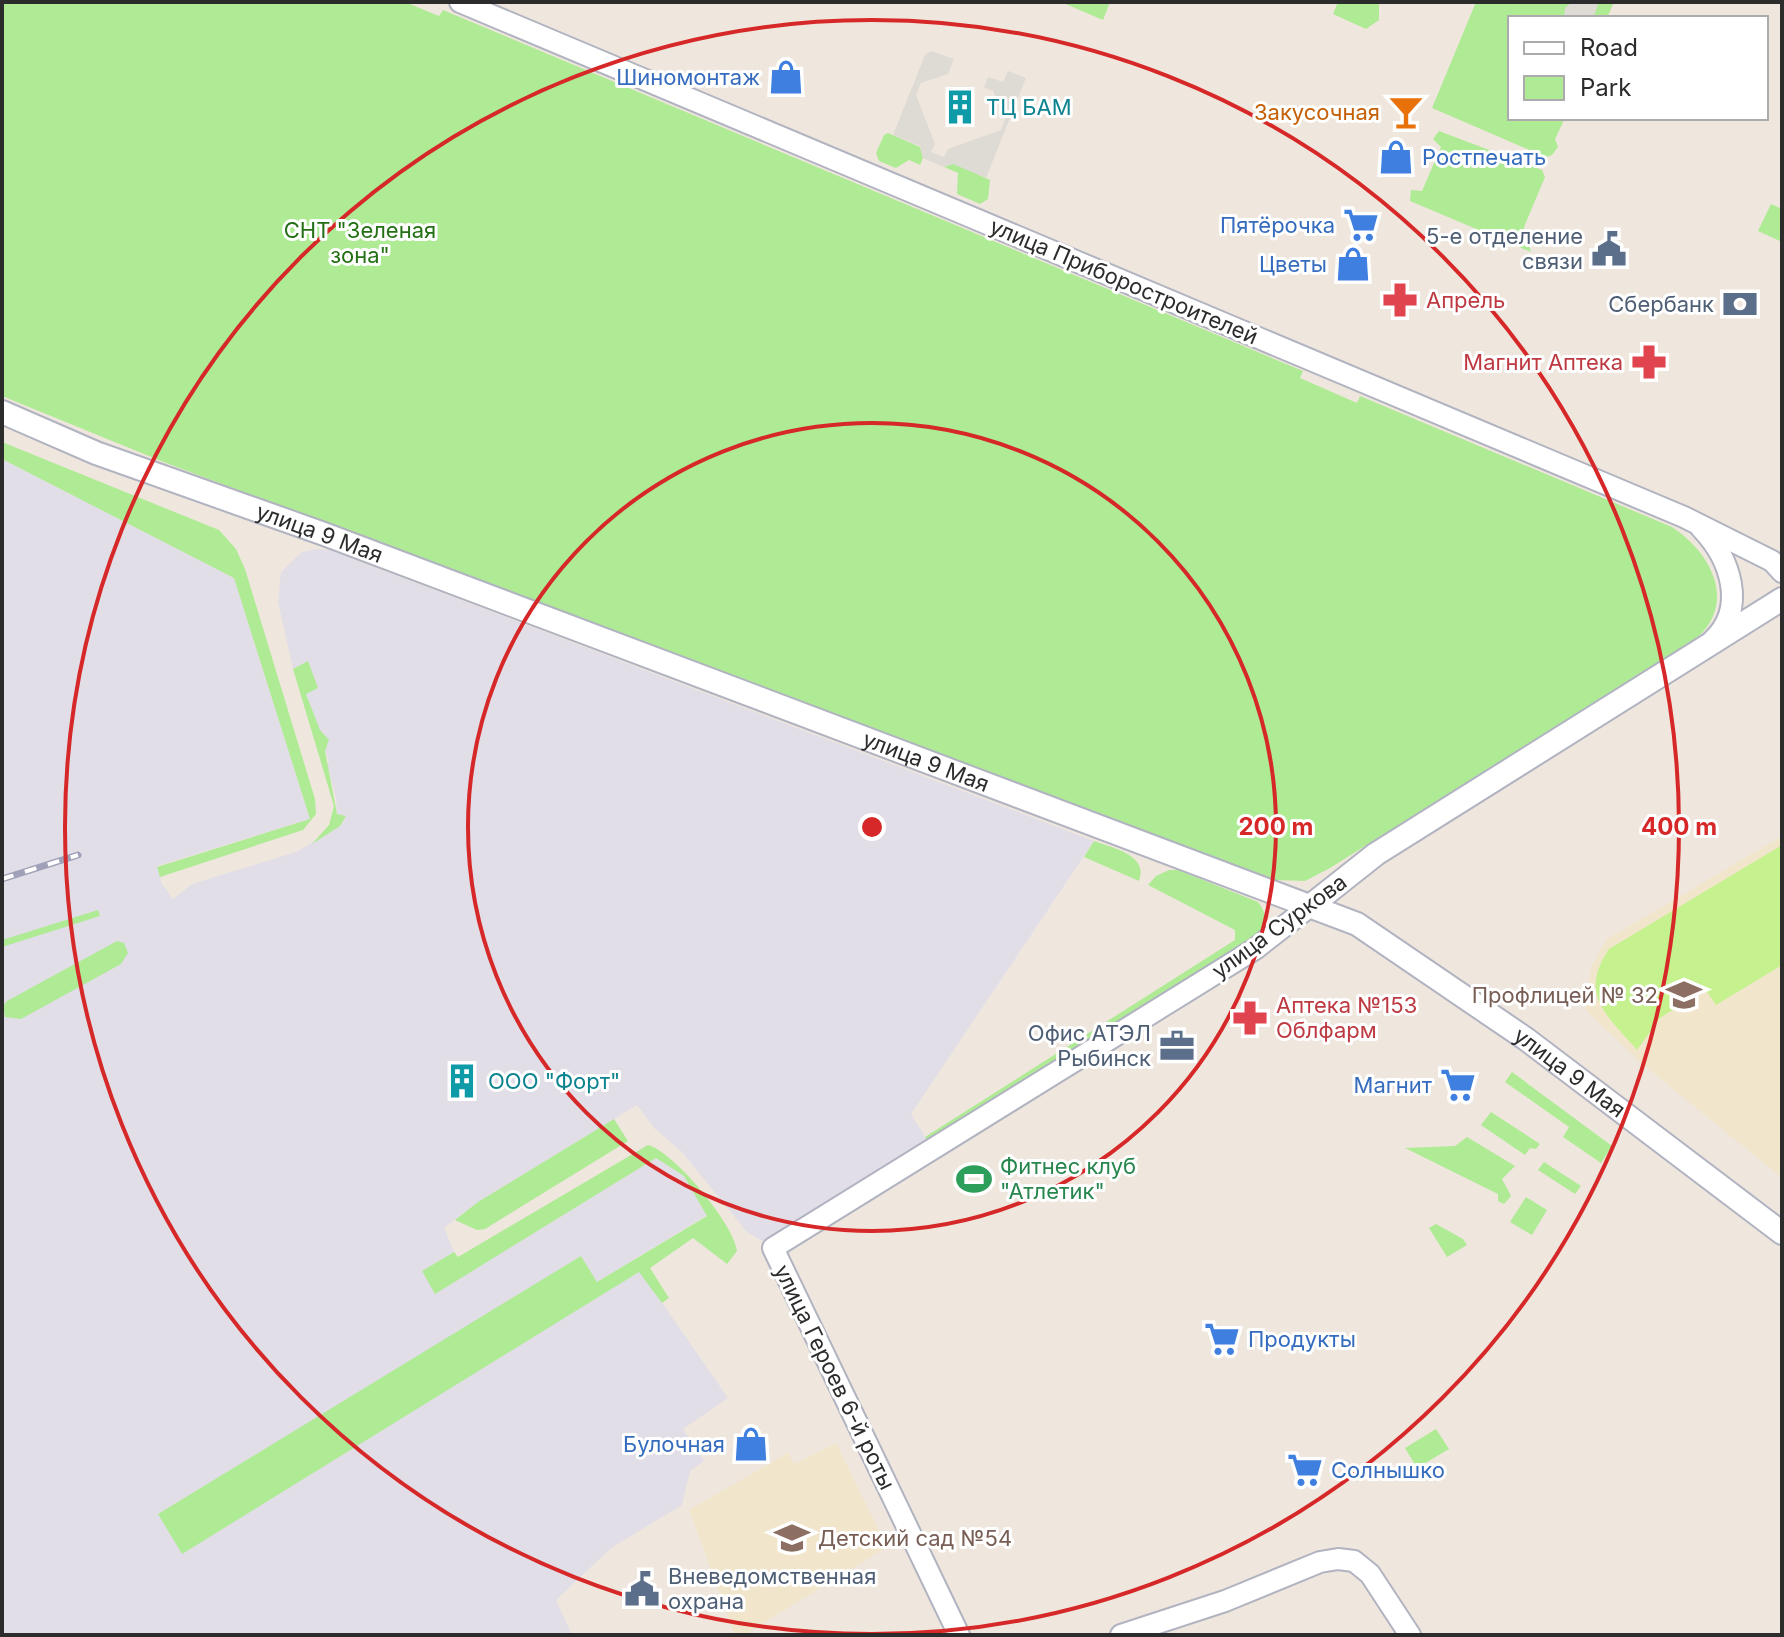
<svg xmlns="http://www.w3.org/2000/svg" width="1784" height="1637" viewBox="0 0 1784 1637" font-family="Inter,sans-serif">
  <rect width="100%" height="100%" fill="#efe7dd"/>
  <path fill="#e1dee7" d="M2 459 234 578 310 819 157 866 162 884 173 899 192 884 296 852 340 826 346 817 337 814 336 798 327 764 329 762 306 693 318 688 308 662 293 669 278 602 281 572 302 552 318 549 329 550 1094 841 911 1114 929 1143 762 1241 747 1232 681 1151 655 1129 637 1105 478 1202 444 1228 454 1252 422 1271 435 1293 656 1158 684 1176 707 1215 597 1282 581 1257 158 1514 182 1553 640 1271 728 1398 683 1429 704 1461 690 1471 682 1505 611 1548 556 1600 572 1635H2Z"/>
  <g fill="#f1e6cb">
    <path d="M1782 836V1178L1640 1062 1586 1010 1591 968 1606 940Z"/>
    <path d="M836 1443 887 1547 744 1635H735L689 1510 788 1453 794 1464Z"/>
  </g>
  <g fill="#afea95">
    <path d="M2 2H405L439 16 443 10 1303 371 1300 378 1357 403 1360 396 1672 527C1710 552 1737 600 1698 637L1330 868 1305 881 1275 880 166 463 2 396Z"/>
    <path d="M1061 2H1110L1103 20Z"/>
    <path d="M1338 2H1379V20L1366 29 1333 14Z"/>
    <path d="M1476 2H1614L1607 18H1510V118H1565L1555 139 1558 147 1552 155 1546 157 1432 108Z"/>
    <path d="M1439 131 1542 170 1545 177 1524 227 1531 252 1410 201 1411 190 1422 191 1441 147 1433 139Z"/>
    <path d="M888 133 920 147 923 158 920 165 909 160 896 168 879 161 876 153 884 135Z"/>
    <path d="M953 163 990 180 988 199 980 204 957 194 958 173 944 167Z"/>
    <path d="M1771 204 1782 209V242L1758 231Z"/>
    <path d="M2 442 219 530 236 549 245 569 315 799 316 814 303 830 160 877 157 867 310 819 234 578 2 459Z"/>
    <path d="M308 661 318 688 306 694 320 730 329 740 325 751 337 814 346 816 340 826 312 844 329 825 334 806 293 669Z"/>
    <path d="M1094 841C1113 848 1149 855 1139 881L1084 857Z"/>
    <path d="M1169 870H1178L1258 902C1269 916 1267 926 1258 940L929 1143 925 1137 1235 940V930L1148 885 1156 876Z"/>
    <path d="M98 910 100 916 2 947V940Z"/>
    <path d="M117 941 124 943 128 953 121 964 21 1019 5 1017 3 1006 7 1001Z"/>
    <path d="M1512 1072 1612 1146 1601 1163 1563 1137 1569 1127 1505 1082Z"/>
    <path d="M1491 1112 1540 1144 1536 1149 1530 1148 1525 1155 1481 1125Z"/>
    <path d="M614 1119 628 1141 485 1229 477 1230 455 1220 478 1202Z"/>
    <path d="M1467 1137 1515 1166 1502 1179 1511 1196 1504 1204 1498 1201V1194L1405 1148 1455 1146Z"/>
    <path d="M648 1145C674 1152 734 1224 737 1251L727 1264 693 1238 650 1268 669 1298 662 1303 639 1272 182 1554 158 1514 581 1256 597 1282 707 1216 684 1176 656 1158 435 1294 422 1271 454 1252 458 1257Z"/>
    <path d="M1544 1162 1581 1186 1575 1194 1538 1170Z"/>
    <path d="M1526 1197 1547 1210 1532 1235 1510 1222Z"/>
    <path d="M1436 1224 1463 1239 1467 1245 1447 1257 1429 1228Z"/>
    <path d="M1436 1429 1449 1449 1417 1468 1405 1448Z"/>
  </g>
  <path fill="#c5f28f" d="M1782 845V965L1716 1005 1705 989 1660 1018 1637 1050C1607 1015 1578 995 1609 949Z"/>
  <g fill="#dedad4">
    <path d="M1572 2H1599L1593 18H1564L1565 8Z"/>
    <path d="M931 51 954 59 948 74 921 83 916 95 935 144 931 152 944 157 948 149 1001 130 1005 119 993 91 984 87 988 77 1003 82 1008 71 1026 78 986 178 953 164 944 167 923 158 920 146 893 135 925 55Z"/>
  </g>
  <g fill="none" stroke-linecap="round" stroke-linejoin="round">
    <g stroke="#b1b3c1" stroke-width="24">
      <g id="tertiary">
        <path d="M460 2 1684 517 1772 561 1782 572"/>
        <path d="M1701 528C1730 558 1748 608 1712 641"/>
        <path d="M959 1635 773 1248 1255 949 1309 907"/>
        <path d="M1121 1635 1225 1601 1320 1562 1338 1559 1354 1561 1370 1574 1410 1635"/>
      </g>
    </g>
    <g stroke="#b1b3c1" stroke-width="26">
      <g id="secondary">
        <path id="s1" d="M2 412 96 453 324 534 1357 924 1526 1039 1782 1233"/>
        <path d="M1309 907 1376 854 1782 599"/>
      </g>
    </g>
    <use href="#tertiary" stroke="#fff" stroke-width="20"/>
    <use href="#secondary" stroke="#fff" stroke-width="22"/>
    <g stroke="#9fa1b8" stroke-width="7">
      <path id="rail" d="M2 879 78 855"/>
    </g>
    <use href="#rail" stroke="#fff" stroke-width="4" stroke-dasharray="12" stroke-linecap="butt"/>
  </g>
  <g fill="none" stroke="#d62828" stroke-width="4">
    <circle cx="872" cy="827" r="404"/>
    <circle cx="872" cy="827" r="807"/>
  </g>
  <defs>
    <g id="shop-bare" transform="scale(2.76)"><path d="M-5-2.5h2.3a2.7 3.5 0 0 1 5.4 0H5L5.5 6h-11ZM-1.5-2.5h3a1.5 2.3 0 0 0-3 0Z" fill="#3f7fe0" stroke="#fff" stroke-width="2.5" paint-order="stroke"/></g>
    <g id="building-bare" transform="scale(2.76)"><path d="M-4-6H4V6H1V3H-1V6H-4ZM-2.5-4.3h1.7v1.8h-1.7ZM.8-4.3h1.7v1.8H.8ZM-2.5-1h1.7V.8h-1.7ZM.8-1h1.7V.8H.8Z" fill="#0f9aa8" stroke="#fff" stroke-width="2.5" paint-order="stroke"/></g>
    <g id="bar-bare" transform="scale(2.76)"><path d="M-6-5H6L.8 .8V4.5H3.5V6h-7V4.5H-.8V.8Z" fill="#e8710a" stroke="#fff" stroke-width="2.5" paint-order="stroke"/></g>
    <g id="supermarket-bare" transform="scale(2.76)"><path d="M-6-5.5h2.5l.6 2H6L4.5 2H-2.5L-4.4-4H-6ZM-1.5 3.2a1.3 1.3 0 1 0 .1 0ZM3 3.2a1.3 1.3 0 1 0 .1 0Z" fill="#3f7fe0" stroke="#fff" stroke-width="2.5" paint-order="stroke"/></g>
    <g id="civic-bare" transform="scale(2.76)"><path d="M-.6-6.5H3V-4.5H.6V-3L4-1V1h2V6H-6V1h2V-1L-.6-3ZM-1.2 2.5V6h2.4V2.5Z" fill="#5c6f8a" stroke="#fff" stroke-width="2.5" paint-order="stroke"/></g>
    <g id="pharmacy-bare" transform="scale(2.76)"><path d="M-2-6h4v4h4v4h-4v4h-4v-4h-4v-4h4Z" fill="#e0444e" stroke="#fff" stroke-width="2.5" paint-order="stroke"/></g>
    <g id="bank-bare" transform="scale(2.76)"><path d="M-6-4H6V4H-6ZM0-2.3a2.3 2.3 0 1 0 0 4.6a2.3 2.3 0 1 0 0-4.6Z" fill="#5c6f8a" stroke="#fff" stroke-width="2.5" paint-order="stroke"/></g>
    <g id="university-bare" transform="scale(2.76)"><path d="M0-5L7-2L0 1L-7-2ZM-4 1L0 2.5L4 1V4Q0 6-4 4Z" fill="#8d6e63" stroke="#fff" stroke-width="2.5" paint-order="stroke"/></g>
    <g id="office-bare" transform="scale(2.76)"><path d="M-6-3h4V-5.5h4V-3h4V5H-6ZM-1-4.5V-3h2v-1.5ZM-6 0V1H6V0Z" fill="#5c6f8a" stroke="#fff" stroke-width="2.5" paint-order="stroke"/></g>
    <g id="stadium-bare" transform="scale(2.76)"><path d="M0-5a6.5 5 0 1 0 0 10a6.5 5 0 1 0 0-10ZM-3.5-1.8h7v3.6h-7Z" fill="#2e9e5b" stroke="#fff" stroke-width="2.5" paint-order="stroke"/></g>
    <g id="school-bare" transform="scale(2.76)"><path d="M0-5L7-2L0 1L-7-2ZM-4 1L0 2.5L4 1V4Q0 6-4 4Z" fill="#8d6e63" stroke="#fff" stroke-width="2.5" paint-order="stroke"/></g>
  </defs>
  <g fill-rule="evenodd">
    <use href="#shop-bare" x="786" y="77"/>
    <use href="#building-bare" x="960" y="107"/>
    <use href="#bar-bare" x="1406" y="112"/>
    <use href="#shop-bare" x="1396" y="157"/>
    <use href="#supermarket-bare" x="1361" y="225"/>
    <use href="#civic-bare" x="1609" y="249"/>
    <use href="#shop-bare" x="1353" y="264"/>
    <use href="#pharmacy-bare" x="1400" y="300"/>
    <use href="#bank-bare" x="1740" y="304"/>
    <use href="#pharmacy-bare" x="1649" y="362"/>
    <use href="#university-bare" x="1684" y="995"/>
    <use href="#pharmacy-bare" x="1250" y="1018"/>
    <use href="#office-bare" x="1177" y="1046"/>
    <use href="#building-bare" x="462" y="1081"/>
    <use href="#supermarket-bare" x="1458" y="1085"/>
    <use href="#stadium-bare" x="974" y="1179"/>
    <use href="#supermarket-bare" x="1222" y="1339"/>
    <use href="#shop-bare" x="751" y="1444"/>
    <use href="#supermarket-bare" x="1305" y="1470"/>
    <use href="#school-bare" x="792" y="1538"/>
    <use href="#civic-bare" x="642" y="1589"/>
  </g>
  <g text-anchor="middle" dominant-baseline="central" stroke-width="6" stroke-linejoin="round" paint-order="stroke">
    <g font-size="22" fill="#366cbe" stroke="#fff" text-anchor="end">
      <text x="760" y="77">Шиномонтаж</text>
      <text x="1422" y="157" text-anchor="start">Ростпечать</text>
      <text x="1335" y="225">Пятёрочка</text>
      <text x="1327" y="264">Цветы</text>
      <text x="1432" y="1085">Магнит</text>
      <text x="1248" y="1339" text-anchor="start">Продукты</text>
      <text x="725" y="1444">Булочная</text>
      <text x="1331" y="1470" text-anchor="start">Солнышко</text>
    </g>
    <g font-size="22" fill="#0d838f" stroke="#fff" text-anchor="start">
      <text x="986" y="107">ТЦ БАМ</text>
      <text x="488" y="1081">ООО "Форт"</text>
    </g>
    <g font-size="22" fill="#c56008" stroke="#fff" text-anchor="end">
      <text x="1380" y="112">Закусочная</text>
    </g>
    <g font-size="22" fill="#247014" stroke="#fff">
      <text x="360" y="230">СНТ "Зеленая<tspan x="360" dy="25">зона"</tspan></text>
    </g>
    <g font-size="22" fill="#4e5e75" stroke="#fff" text-anchor="end">
      <text x="1583" y="236">5-е отделение<tspan x="1583" dy="25">связи</tspan></text>
      <text x="1714" y="304">Сбербанк</text>
      <text x="1151" y="1033">Офис АТЭЛ<tspan x="1151" dy="25">Рыбинск</tspan></text>
      <text x="668" y="1576" text-anchor="start">Вневедомственная<tspan x="668" dy="25">охрана</tspan></text>
    </g>
    <g font-size="22" fill="#2c2c2c" stroke="#fff">
      <text transform="translate(1124 281) rotate(23)">улица Приборостроителей</text>
      <text stroke="none"><textPath href="#s1" startOffset="340">улица 9 Мая</textPath></text>
      <text stroke="none"><textPath href="#s1" startOffset="988">улица 9 Мая</textPath></text>
      <text transform="translate(1279 926) rotate(-36)">улица Суркова</text>
      <text stroke="none"><textPath href="#s1" startOffset="1708">улица 9 Мая</textPath></text>
      <text transform="translate(835 1377) rotate(64)">улица Героев 6-й роты</text>
    </g>
    <g font-size="22" fill="#be3a42" stroke="#fff" text-anchor="start">
      <text x="1426" y="300">Апрель</text>
      <text x="1623" y="362" text-anchor="end">Магнит Аптека</text>
      <text x="1276" y="1005">Аптека №153<tspan x="1276" dy="25">Облфарм</tspan></text>
    </g>
    <g font-size="22" fill="#785e54" stroke="#fff" text-anchor="end">
      <text x="1658" y="995">Профлицей № 32</text>
      <text x="818" y="1538" text-anchor="start">Детский сад №54</text>
    </g>
    <g font-size="22" fill="#27864d" stroke="#fff" text-anchor="start">
      <text x="1000" y="1166">Фитнес клуб<tspan x="1000" dy="25">"Атлетик"</tspan></text>
    </g>
  </g>
  <circle cx="872" cy="827" r="12" fill="#d62828" stroke="#fff" stroke-width="4"/>
  <g font-size="24" text-anchor="middle" font-weight="bold" fill="#d62828" stroke="#fff" stroke-width="6" stroke-linejoin="round" paint-order="stroke">
    <text x="1276" y="835">200 m</text>
    <text x="1679" y="835">400 m</text>
  </g>
  <rect width="1784" height="1637" fill="none" stroke="#2c2c2c" stroke-width="8"/>
  <rect x="1508" y="16" width="260" height="104" fill="#ffffff" stroke="#ababab" stroke-width="2"/>
  <rect x="1524" y="42" width="40" height="12" fill="#ffffff" stroke="#ababab" stroke-width="2"/>
  <text x="1580" y="56" font-size="24" fill="#2c2c2c">Road</text>
  <rect x="1524" y="76" width="40" height="24" fill="#afea95" stroke="#ababab" stroke-width="2"/>
  <text x="1580" y="96" font-size="24" fill="#2c2c2c">Park</text>
</svg>
